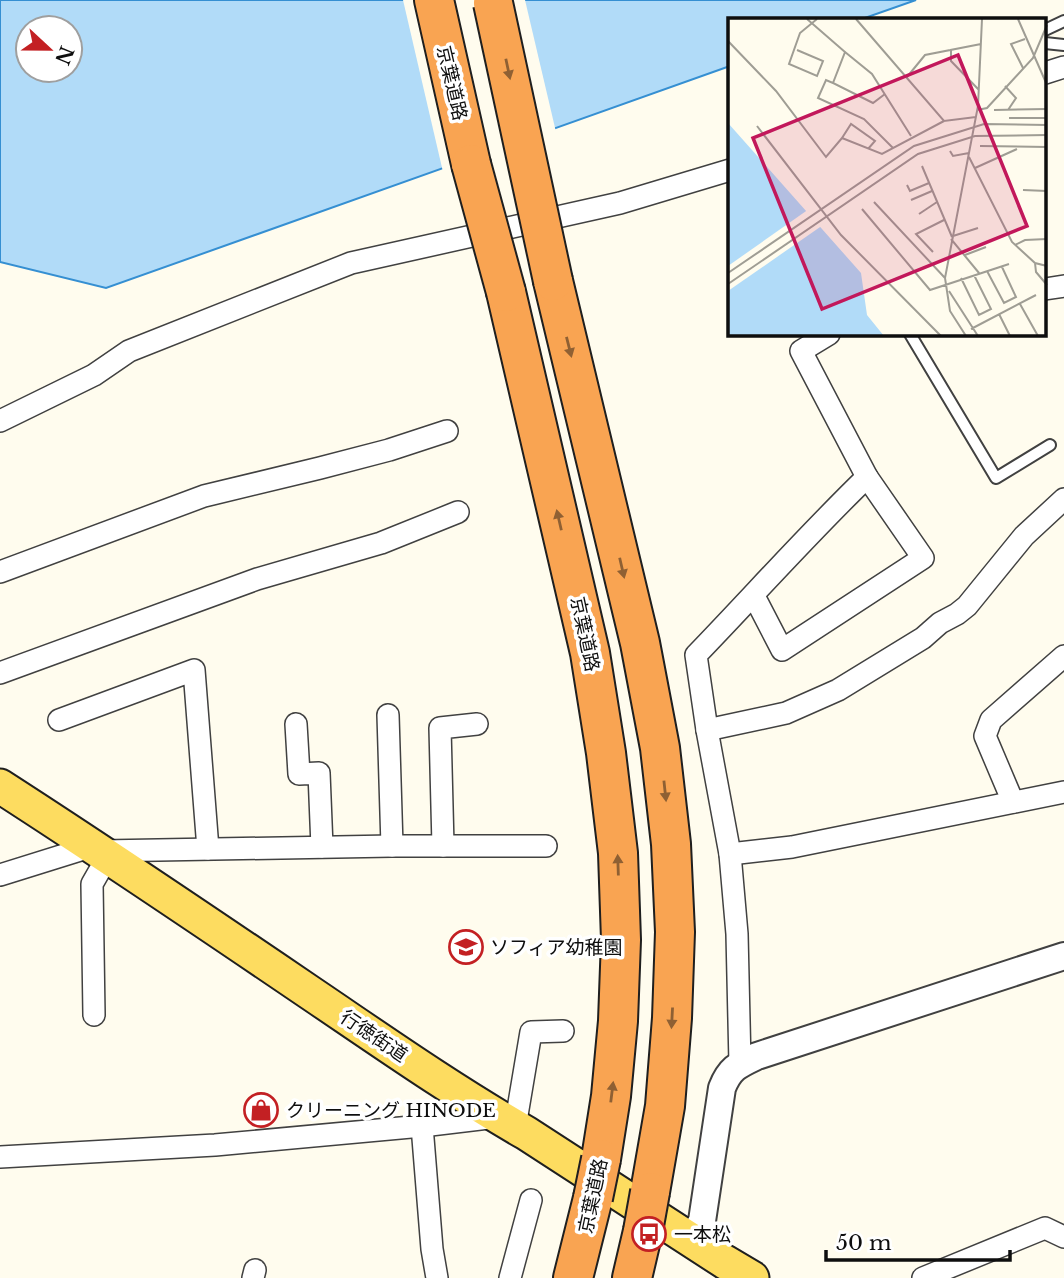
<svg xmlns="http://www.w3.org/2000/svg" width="1064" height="1278" viewBox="0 0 1064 1278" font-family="'Libre Baskerville','Noto Sans JP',serif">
  <rect width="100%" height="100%" fill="#fffcee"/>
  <path fill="#b1dbf8" stroke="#358fd2" stroke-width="2" fill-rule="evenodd" d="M0 0H916L862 19H730V66L106 288 0 262ZM28 28H70V70H28Z"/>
  <path fill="#fffcee" d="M403 0H525L556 132 443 172Z"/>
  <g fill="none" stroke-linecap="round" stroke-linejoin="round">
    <g stroke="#414141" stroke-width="14">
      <g id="service">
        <path d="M1045 30 1064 21"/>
        <path d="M1045 43 1064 45"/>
        <path d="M910 334 996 478 1050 445"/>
      </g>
    </g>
    <g stroke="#414141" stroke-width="24">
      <g id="minor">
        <path d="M1045 73 1064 67"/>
        <path d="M1045 289 1064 286"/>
        <path d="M0 421 94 375 129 351 351 263 620 203 730 170"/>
        <path d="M0 572 204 496 320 468 389 450 447 431"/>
        <path d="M754 596 782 650 923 558 867 477"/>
        <path d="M0 673 257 579 381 543 458 512"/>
        <path d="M388 715 392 846"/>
        <path d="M59 720 194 670 208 849"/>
        <path d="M296 724 299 774 319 773 322 847"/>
        <path d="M707 730 786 713 838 690 923 638 940 623 957 614 967 606 1024 536 1064 499"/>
        <path d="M1013 802 985 736 991 720 1064 656"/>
        <path d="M443 846 440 728 477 724"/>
        <path d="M102 851 392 846H546"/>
        <path d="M730 854 792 847 1064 792"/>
        <path d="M0 875 93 846"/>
        <path d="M94 1015 92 884 108 856"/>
        <path d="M740 1064 737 934 730 854 707 730 696 655C753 596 808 534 867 477L801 351 829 334"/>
        <path d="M422 1126 432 1249 437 1278"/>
        <path d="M515 1127 531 1032 563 1031"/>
        <path d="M0 1157 215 1145 422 1126 497 1117"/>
        <path d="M253 1278 255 1270"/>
        <path d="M510 1278 531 1200"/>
        <path d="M923 1278 1045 1228 1064 1237"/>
      </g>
    </g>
    <g stroke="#414141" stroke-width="30">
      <path id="tertiary" d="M691 1240 702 1221 722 1088C730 1068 738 1065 757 1056L1064 956"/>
    </g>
    <g stroke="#1f1f1f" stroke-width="37">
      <path id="primary" d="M0 786C104 853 206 922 309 992 380 1040 451 1090 526 1133L725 1262 752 1278"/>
    </g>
    <g stroke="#1f1f1f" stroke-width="42">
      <g id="motorway">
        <path d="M434 0 471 164"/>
        <path d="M553 281 640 643 660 748 671 844 675 932 672 1018 665 1106 650 1192"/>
        <path d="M506 292 590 653 606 753 618 853 621 940 618 1021 611 1096 601 1159"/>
        <path d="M573 1278 593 1198"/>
        <path d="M632 1278 643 1231"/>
      </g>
    </g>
    <use href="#service" stroke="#fff" stroke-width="10"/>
    <use href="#minor" stroke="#fff" stroke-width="21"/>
    <use href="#tertiary" stroke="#fff" stroke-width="26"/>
    <use href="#primary" stroke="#fddc60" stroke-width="33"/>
    <use href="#motorway" stroke="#f9a452" stroke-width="38"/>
    <g stroke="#1f1f1f" stroke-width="42" stroke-linecap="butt">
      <g id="motorway-bridge">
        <path d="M493 3 553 281"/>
        <path d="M471 164 506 292"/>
        <path d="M593 1198 601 1159"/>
        <path d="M643 1231 650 1192"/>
      </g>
    </g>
    <use href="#motorway-bridge" stroke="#f9a452" stroke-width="38"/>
  </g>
  <defs><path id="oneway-solid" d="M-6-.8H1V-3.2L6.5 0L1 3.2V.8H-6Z" transform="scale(1.75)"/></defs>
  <g fill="#8f6033">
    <use href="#oneway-solid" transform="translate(508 69) rotate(78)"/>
    <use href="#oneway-solid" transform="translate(569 347) rotate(76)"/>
    <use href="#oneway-solid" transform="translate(559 520) rotate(-103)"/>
    <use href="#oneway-solid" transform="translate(622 568) rotate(77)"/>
    <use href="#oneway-solid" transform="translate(665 791) rotate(84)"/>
    <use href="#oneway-solid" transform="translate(618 865) rotate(-92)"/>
    <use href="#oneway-solid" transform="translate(672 1018) rotate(93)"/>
    <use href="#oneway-solid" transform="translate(612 1092) rotate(-83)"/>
  </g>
  <defs>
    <g id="school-ring" transform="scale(1.75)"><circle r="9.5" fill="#fff" stroke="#c32023" stroke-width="1.5"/><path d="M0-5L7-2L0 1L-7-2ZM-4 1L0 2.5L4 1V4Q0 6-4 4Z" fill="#c32023"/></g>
    <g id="shop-ring" transform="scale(1.75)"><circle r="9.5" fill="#fff" stroke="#c32023" stroke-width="1.5"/><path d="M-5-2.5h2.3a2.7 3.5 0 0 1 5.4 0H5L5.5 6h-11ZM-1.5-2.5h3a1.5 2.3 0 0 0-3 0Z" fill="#c32023"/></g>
    <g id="bus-ring" transform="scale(1.75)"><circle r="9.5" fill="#fff" stroke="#c32023" stroke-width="1.5"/><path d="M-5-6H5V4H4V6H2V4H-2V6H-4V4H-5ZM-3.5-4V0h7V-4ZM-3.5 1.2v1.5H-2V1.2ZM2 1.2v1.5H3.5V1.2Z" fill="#c32023"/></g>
  </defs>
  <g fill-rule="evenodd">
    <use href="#school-ring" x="466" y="947"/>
    <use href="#shop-ring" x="261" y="1110"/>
    <use href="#bus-ring" x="649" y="1234"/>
  </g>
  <g text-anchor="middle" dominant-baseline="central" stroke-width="7" stroke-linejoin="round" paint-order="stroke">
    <g font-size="19" fill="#0e0e0e" stroke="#fff">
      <text transform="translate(452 83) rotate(77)">京葉道路</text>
      <text transform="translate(585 634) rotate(78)">京葉道路</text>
      <text transform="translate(374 1036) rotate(34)">行徳街道</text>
      <text transform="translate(593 1196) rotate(-78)">京葉道路</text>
    </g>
    <g font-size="19" fill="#0e0e0e" stroke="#fff" text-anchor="start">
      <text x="490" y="947">ソフィア幼稚園</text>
      <text x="286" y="1110">クリーニング HINODE</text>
      <text x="674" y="1234">一本松</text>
    </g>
  </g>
  <g transform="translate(728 18)">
    <rect width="318" height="318" fill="#fffcee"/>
    <path d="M0 105 133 255 139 297 156 318H0Z" fill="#b1dbf8"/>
    <path d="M81 191 95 207 0 273V248Z" fill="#fffcee"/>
    <path fill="none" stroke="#9f9d94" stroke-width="2" d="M79 1 117 34 105 65 145 85 157 76M128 1 216 103 248 99M290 1 319 67M0 23 48 73 98 139 114 120 154 136 216 103M223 31V43L251 72M69 32 95 43 89 58 61 46 72 15 89 1M117 34 144 56 183 118M295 50 283 26 297 21M179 59 197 37 253 26M105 65 98 62 90 80 136 101 165 130M277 68 288 80 280 92M249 92 259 90 305 40 319 7M266 92 319 91M281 100H319M29 108 113 217 213 318M114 120 123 106 147 123 140 131M252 128 319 129M222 133 225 138 241 135M241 139 284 224 307 245 319 248M194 148 224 219M247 150 289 131M179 167 182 173 201 165M295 172 319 173M183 182 204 173M146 184 217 260M134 191 202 272 281 246M191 196 209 184M225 218 250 210M223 221 251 255M287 227 297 222 319 221M205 234 188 216 216 202M237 237 258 229M307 245 308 254 319 267M259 253 276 285 288 279 274 249M0 255 186 128 256 106 319 107M233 260 251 297 263 291 246 257M0 266 190 136 247 118 319 117M221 273 250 318M292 286 310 318M271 296 282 318M243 311 308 277M238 318 222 293 217 260 250 88 254 1"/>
    <path fill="#c2185b" fill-opacity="0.15" stroke="#c2185b" stroke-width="3.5" d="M230 37 299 208 94 291 25 120Z"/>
    <rect width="318" height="318" fill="none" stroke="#0e0e0e" stroke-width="3.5"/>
  </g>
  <g transform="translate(49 49) rotate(112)"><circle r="33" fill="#ffffff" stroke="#9f9f9f" stroke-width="2"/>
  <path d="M0-5L12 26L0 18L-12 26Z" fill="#c32023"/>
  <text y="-10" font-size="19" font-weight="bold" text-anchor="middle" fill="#0e0e0e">N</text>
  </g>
  <path d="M826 1250v10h184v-10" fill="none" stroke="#0e0e0e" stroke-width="3.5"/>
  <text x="836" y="1250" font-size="21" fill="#0e0e0e" stroke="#ffffff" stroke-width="5" paint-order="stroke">50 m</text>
</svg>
